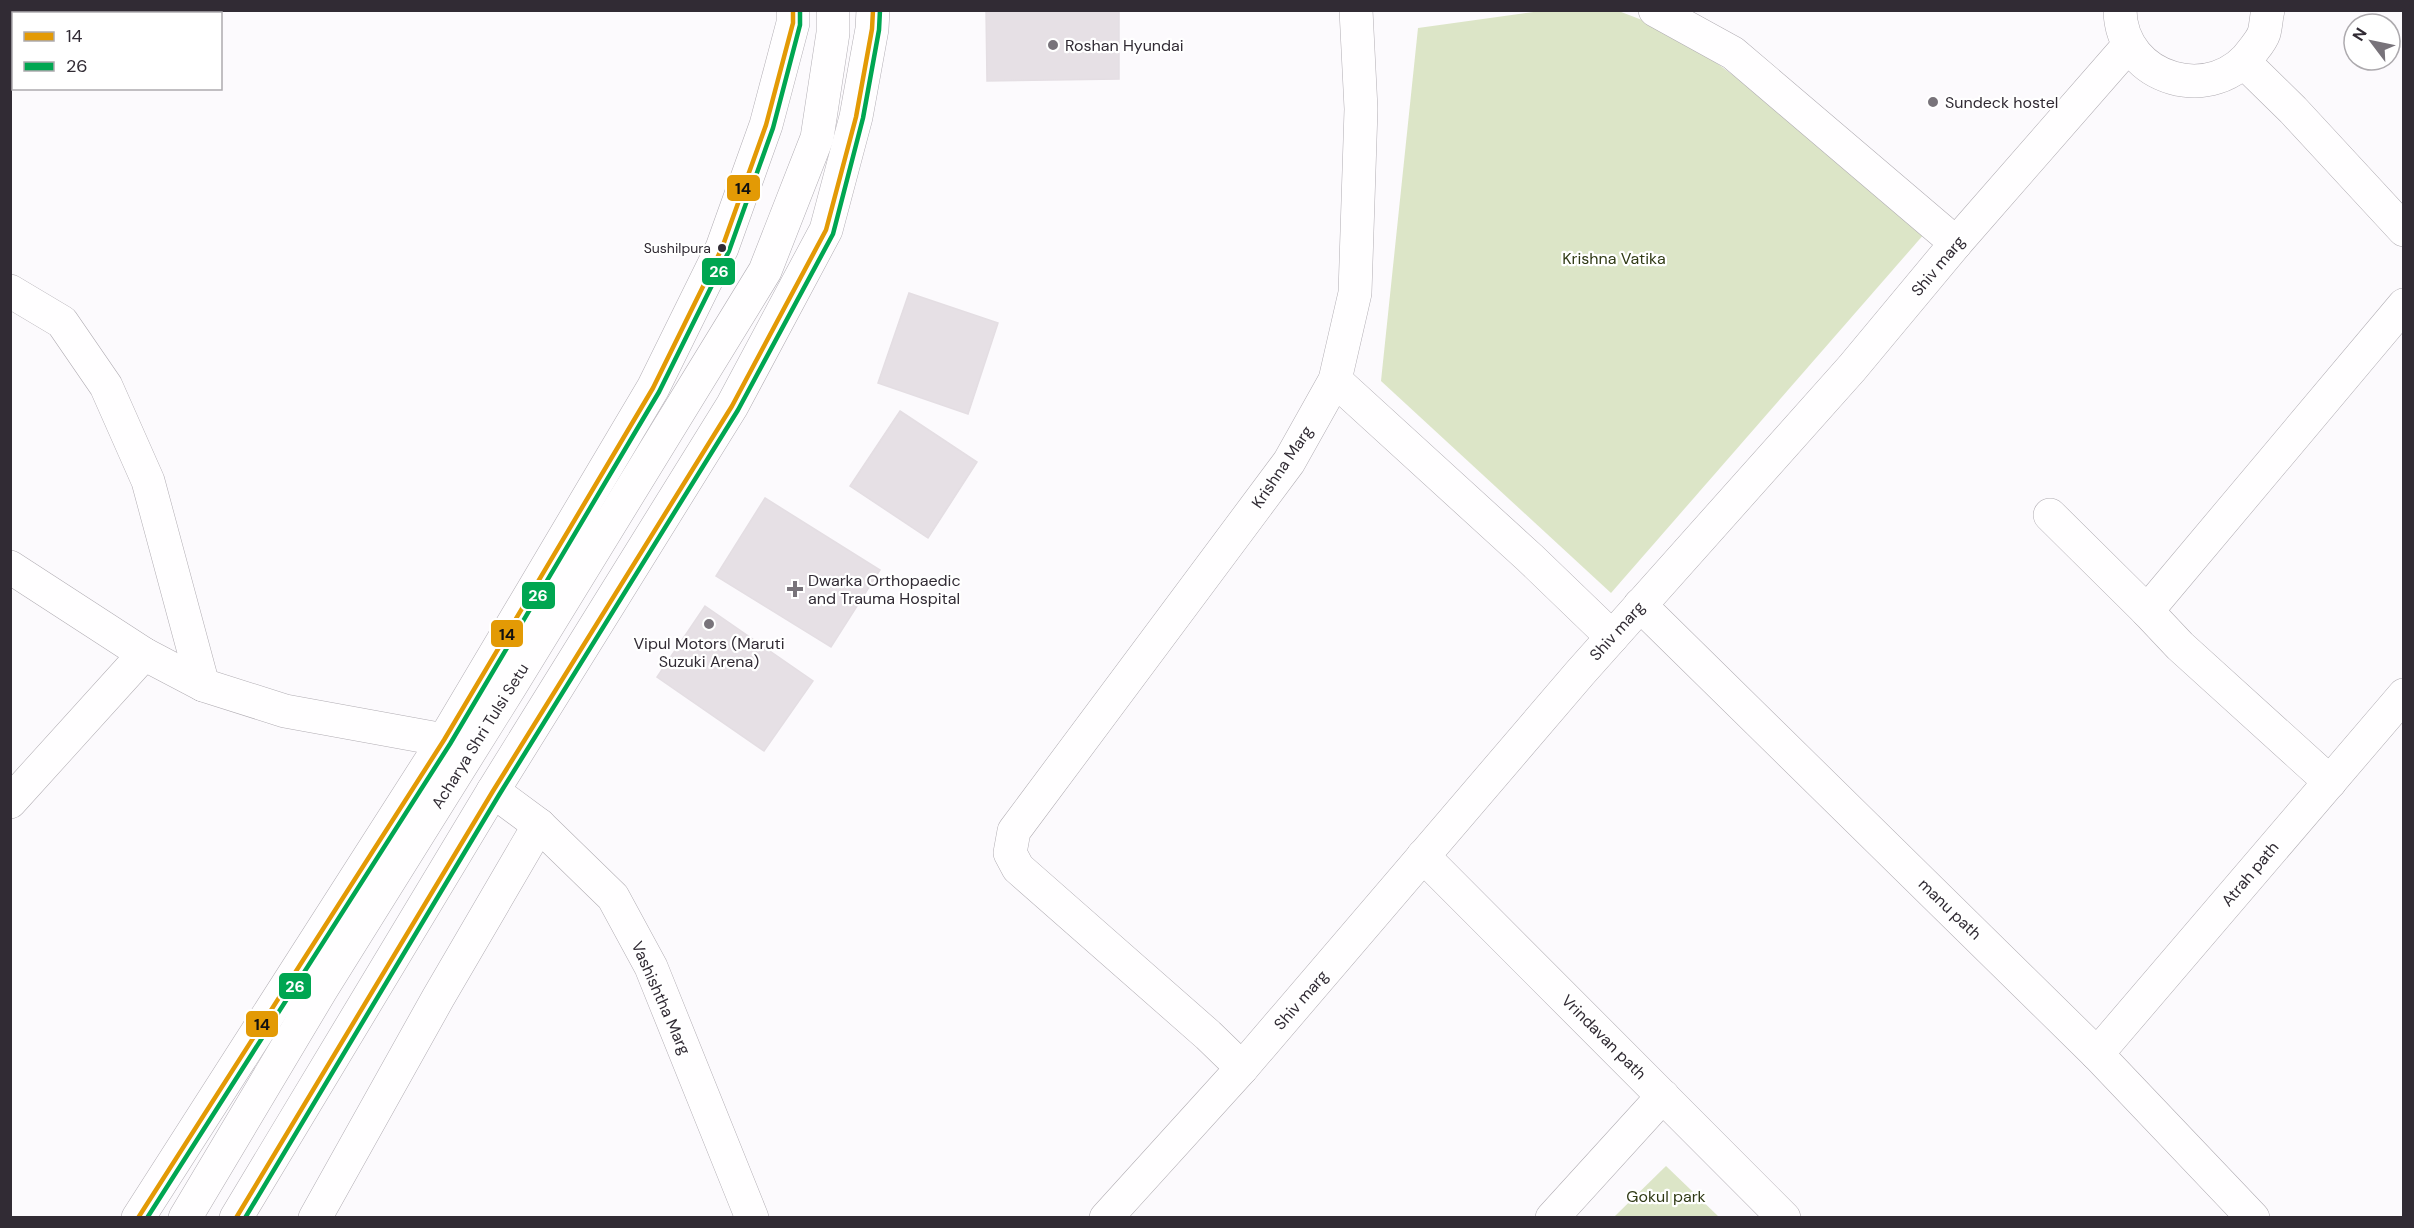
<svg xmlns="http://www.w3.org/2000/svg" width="2414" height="1228" viewBox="0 0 2414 1228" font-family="'DM Sans',sans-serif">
  <rect width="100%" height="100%" fill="#fcfafd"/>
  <g fill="#dce5c7">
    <path d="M1616 10 1676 33 1745 84 1925 233 1611 593 1381 381 1418 28 1541 11Z"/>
    <path d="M1666 1166 1719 1217H1614Z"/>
  </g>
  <g fill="#e6e0e5" stroke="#e4dee3" stroke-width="1.5">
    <path d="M986 10H1119V79L987 81Z"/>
    <path d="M909 293 998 323 968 414 878 383Z"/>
    <path d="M900 411 977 462 928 538 850 486Z"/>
    <path d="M765 498 880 570 831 647 716 576Z"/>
    <path d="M705 606 813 681 764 751 657 677Z"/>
  </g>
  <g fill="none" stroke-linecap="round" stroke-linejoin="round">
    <g stroke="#b1adb3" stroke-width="34">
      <g id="minor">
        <path d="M1655 10 1733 53 1956 243"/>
        <path d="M2120 10C2121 81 2215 107 2254 49 2258 44 2262 39 2264 33 2266 26 2266 18 2268 10"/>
        <path d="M2245 63 2293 110 2404 230"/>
        <path d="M10 291 62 322 106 386 148 481 203 685"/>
        <path d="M1335 380 1530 558 1612 637"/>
        <path d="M2050 515 2147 611"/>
        <path d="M10 567 144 654 203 685 285 711 444 740"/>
        <path d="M1640 605 2097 1054 2253 1218"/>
        <path d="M2330 782 2180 646 2147 611 2404 305"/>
        <path d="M493 791 539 825 613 897 651 967 752 1218"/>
        <path d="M10 802 144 654"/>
        <path d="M1423 856 1784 1218"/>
        <path d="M2097 1054 2404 695"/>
        <path d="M1242 1068 1208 1035 1018 868 1010 853 1014 831 1289 462 1335 380 1355 293 1361 109 1356 10"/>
        <path d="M315 1218 438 998 539 825"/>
        <path d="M1106 1218 1242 1068 1580 673 1852 368 1956 243 2129 45"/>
        <path d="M1552 1218 1663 1096"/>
      </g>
    </g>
    <g stroke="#b1adb3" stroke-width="34">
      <g id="highway">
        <path d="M138 1218 444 740 653 388 722 248 766 125 793 23V10"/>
        <path d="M185 1218 321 990 510 687 765 271 817 138 833 33V10"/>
        <path d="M236 1218 493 791 732 406 826 230 856 117 872 29 873 10"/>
      </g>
    </g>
    <use href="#minor" stroke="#fffeff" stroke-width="33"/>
    <use href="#highway" stroke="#fffeff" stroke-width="33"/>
    <g stroke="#fff" stroke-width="9">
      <g id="bus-1">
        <path d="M138 1218 444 740 653 388 722 248 766 125 793 23V10"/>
        <path d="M236 1218 493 791 732 406 826 230 856 117 872 29 873 10"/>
      </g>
    </g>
    <g stroke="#fff" stroke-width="9">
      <g id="bus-2">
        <path d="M147 1218 450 744 659 392 729 251 773 128 800 25V10"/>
        <path d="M245 1218 499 795 738 410 833 234 863 118 879 30 880 10"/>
      </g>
    </g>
    <use href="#bus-1" stroke="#e39a05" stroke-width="4.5"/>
    <use href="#bus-2" stroke="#00a651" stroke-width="4.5"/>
  </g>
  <g fill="#78737a" stroke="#fff" stroke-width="2">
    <circle cx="1053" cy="45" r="6"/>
    <circle cx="1933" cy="102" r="6"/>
    <path d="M792 580h6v6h6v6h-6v6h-6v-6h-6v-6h6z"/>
    <circle cx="709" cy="624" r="6"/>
  </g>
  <circle fill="#312b34" stroke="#fff" stroke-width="2" cx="722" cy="248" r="5"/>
  <g text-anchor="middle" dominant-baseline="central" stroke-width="4.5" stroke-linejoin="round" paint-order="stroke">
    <g font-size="14" fill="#312b34" stroke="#fff" text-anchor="end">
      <text x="711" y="248">Sushilpura</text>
    </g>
    <g font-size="16" fill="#312b34" stroke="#fff" text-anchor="start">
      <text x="1065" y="45">Roshan Hyundai</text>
      <text x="1945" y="102">Sundeck hostel</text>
      <text x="808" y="580">Dwarka Orthopaedic<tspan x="808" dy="18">and Trauma Hospital</tspan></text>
      <text x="709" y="643" text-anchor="middle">Vipul Motors (Maruti<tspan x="709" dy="18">Suzuki Arena)</tspan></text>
    </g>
    <g font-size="16" fill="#303a15" stroke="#fff">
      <text x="1614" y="258">Krishna Vatika</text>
      <text x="1666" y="1196">Gokul park</text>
    </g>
    <g font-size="16" fill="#312b34" stroke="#fff">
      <text transform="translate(1938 266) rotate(-50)">Shiv marg</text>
      <text transform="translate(1282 467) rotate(-56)">Krishna Marg</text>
      <text transform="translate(1617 631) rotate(-48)">Shiv marg</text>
      <text transform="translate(480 736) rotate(-58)">Acharya Shri Tulsi Setu</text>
      <text transform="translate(2250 874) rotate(-50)">Atrah path</text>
      <text transform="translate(1950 909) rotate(44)">manu path</text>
      <text transform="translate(661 998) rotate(66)">Vashishtha Marg</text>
      <text transform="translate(1301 1000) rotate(-49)">Shiv marg</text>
      <text transform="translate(1604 1037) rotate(45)">Vrindavan path</text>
    </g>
  </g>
  <g stroke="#fff" stroke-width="2">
    <rect x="726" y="174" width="35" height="28" rx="6" fill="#e39a05"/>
    <rect x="701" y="257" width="35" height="29" rx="6" fill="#00a651"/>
    <rect x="521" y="581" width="35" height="29" rx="6" fill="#00a651"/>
    <rect x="490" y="619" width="34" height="29" rx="6" fill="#e39a05"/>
    <rect x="278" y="972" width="34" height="28" rx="6" fill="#00a651"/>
    <rect x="245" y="1010" width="34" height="28" rx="6" fill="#e39a05"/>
  </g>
  <g font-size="16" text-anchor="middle" font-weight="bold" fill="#fff">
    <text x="719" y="277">26</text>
    <text x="538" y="601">26</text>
    <text x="295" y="992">26</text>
  </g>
  <g font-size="16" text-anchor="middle" font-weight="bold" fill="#111">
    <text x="743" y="194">14</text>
    <text x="507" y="640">14</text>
    <text x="262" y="1030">14</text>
  </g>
  <rect width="2414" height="1228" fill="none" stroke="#312b34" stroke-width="24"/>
  <rect x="12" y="12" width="210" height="78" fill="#ffffff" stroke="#adaaae" stroke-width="1.5"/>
  <rect x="24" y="32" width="30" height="9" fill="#e39a05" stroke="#adaaae" stroke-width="1.5"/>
  <text x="66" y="42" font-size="18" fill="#312b34">14</text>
  <rect x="24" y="62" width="30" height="9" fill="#00a651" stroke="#adaaae" stroke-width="1.5"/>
  <text x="66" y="72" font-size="18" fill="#312b34">26</text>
  <g transform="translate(2372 42) rotate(302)"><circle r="28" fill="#ffffff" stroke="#adaaae" stroke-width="1.5"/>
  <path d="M0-4.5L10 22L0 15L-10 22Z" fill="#78737a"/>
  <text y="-9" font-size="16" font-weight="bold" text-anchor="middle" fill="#312b34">N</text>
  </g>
</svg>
